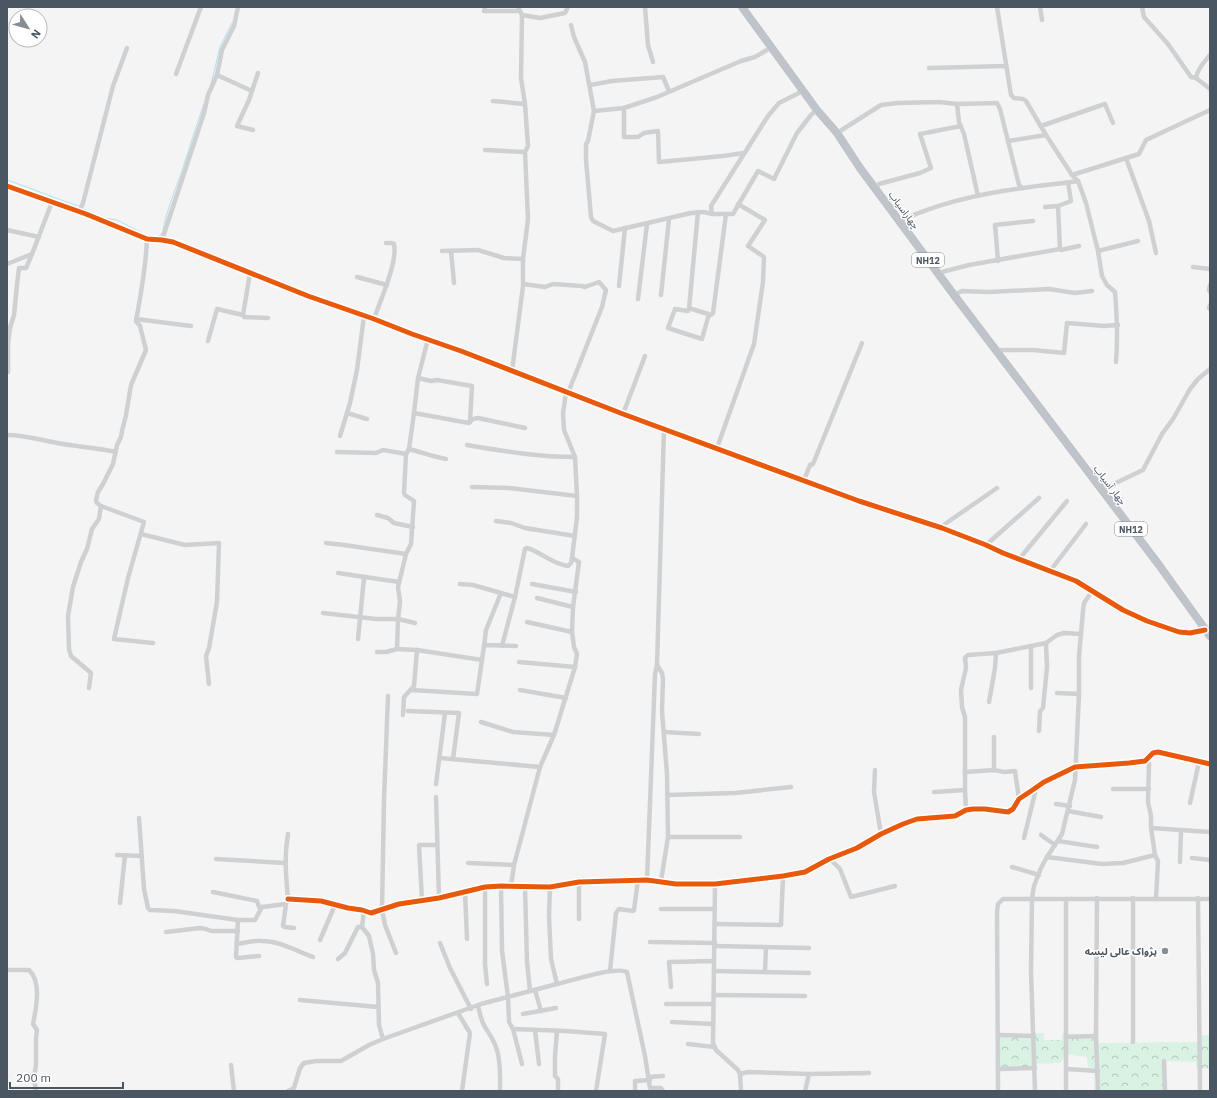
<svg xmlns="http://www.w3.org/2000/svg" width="1217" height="1098" viewBox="0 0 1217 1098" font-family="'IBM Plex Sans','Noto Sans Arabic',sans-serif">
  <defs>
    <pattern id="park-crowns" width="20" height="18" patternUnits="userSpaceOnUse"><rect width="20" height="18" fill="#d9f2e3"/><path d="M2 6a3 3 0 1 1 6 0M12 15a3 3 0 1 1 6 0" fill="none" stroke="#b2c7bb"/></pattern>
  </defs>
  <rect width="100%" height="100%" fill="#f4f4f4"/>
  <path fill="url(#park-crowns)" d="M1044 1033V1040H1062V1033L1094 1035 1095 1043 1198 1042V1036L1210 1035V1069L1196 1068V1062L1165 1061V1091H1094L1095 1068 1088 1067 1087 1057 1066 1054 1063 1060 1059 1063 1032 1064V1070L998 1069 999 1035Z"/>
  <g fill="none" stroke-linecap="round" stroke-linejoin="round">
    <g stroke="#aee2f0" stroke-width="1">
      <path d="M211 84 220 47 232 23"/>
      <path d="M7 180C31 188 54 198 78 206"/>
      <path d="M84 209 104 218 117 220 148 236 158 237 162 233"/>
      <path d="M163 230C167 209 175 191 182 171 189 149 196 126 204 104"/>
    </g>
    <g stroke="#b9bec3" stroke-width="8">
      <path id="highway" d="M742 7 817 110 837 133 860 168 954 295 1159 565 1210 636"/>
    </g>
    <g stroke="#ced0d2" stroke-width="4.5">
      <path d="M485 7 484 11H520"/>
      <path d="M645 7 648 45 653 62"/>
      <path d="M997 7 1011 95 1014 98 1023 99 1026 101 1046 135 1072 175 1078 181 1086 203 1098 251 1102 276 1107 285 1115 292C1117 316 1118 338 1116 362"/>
      <path d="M1040 7 1042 20"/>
      <path d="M1142 7 1144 17 1168 44 1191 77 1196 78"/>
      <path d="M522 15 540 18 565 13 568 7"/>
      <path d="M571 25 574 37 585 62 594 111 588 141 586 144V160L591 217 593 221 613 231 691 213 704 212 712 214H733L758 171 774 179 797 133 811 115 817 110"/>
      <path d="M1210 55C1205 61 1197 69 1196 78L1210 89"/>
      <path d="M929 68 1006 66"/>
      <path d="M176 74 201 7"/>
      <path d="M217 75 252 91"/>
      <path d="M590 85 612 81 663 77 669 91"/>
      <path d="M493 101 525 104"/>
      <path d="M957 104 959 122 964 134 978 196"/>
      <path d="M624 108V137H638L644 133 658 131 659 162 723 156 744 153"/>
      <path d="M594 111 624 108 657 97 741 61 755 57 772 47"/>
      <path d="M1041 126 1105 104 1113 123"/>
      <path d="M253 130 237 126 249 100 258 73"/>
      <path d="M837 133 881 105 897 103 939 102 957 104 997 103 1000 109 1019 185 1022 188"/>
      <path d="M1008 141 1046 135"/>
      <path d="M485 150 525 152"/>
      <path d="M1126 158 1149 221 1156 253"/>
      <path d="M1072 175 1139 154 1146 140 1210 110"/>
      <path d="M7 186 86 214 147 239 162 240 173 242 308 296 374 319 412 334 461 351 623 414 859 501 942 528 986 545 1003 553 1076 581 1123 610 1147 621 1179 632 1190 633 1205 630"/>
      <path d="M876 188 879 184 920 173 931 168 920 134 961 126"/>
      <path d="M1058 206 1060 249"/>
      <path d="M1045 207 1058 206 1071 201 1068 183"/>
      <path d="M79 212 83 203 113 86 127 48"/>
      <path d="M712 214 711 206 768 116 779 103 803 91"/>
      <path d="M901 223 904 219C940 203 983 193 1023 188 1041 185 1060 184 1078 181"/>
      <path d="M7 230 39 237"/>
      <path d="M162 240 204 113 208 95 217 75 222 50 234 26 238 7"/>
      <path d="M442 251 478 250 504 258 523 259"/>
      <path d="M451 251 454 283"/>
      <path d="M1098 251 1138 241"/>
      <path d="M998 261 995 225 1033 221"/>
      <path d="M7 264 32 254 52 202"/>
      <path d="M1193 267 1210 269"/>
      <path d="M938 273 969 265 1060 249 1061 250 1079 246"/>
      <path d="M357 277 387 285"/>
      <path d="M523 284 545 287 553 284 582 286 585 287 599 282 606 290 602 307 568 393"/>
      <path d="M1210 285 1209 290 1210 292"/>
      <path d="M619 286 625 228"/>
      <path d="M661 295 669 219"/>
      <path d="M954 295 962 291 989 292 1049 289 1075 293 1092 291"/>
      <path d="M638 299 647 224"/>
      <path d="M1210 305 1209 308 1210 309"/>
      <path d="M689 309 698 212"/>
      <path d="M709 314 702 339 668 328 675 309 688 311 689 309H692L711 315 713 313 726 214"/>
      <path d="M243 315 250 273"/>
      <path d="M136 319 191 326"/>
      <path d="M374 319C380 301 398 262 394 244L392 243H386"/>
      <path d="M428 339 418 378 414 413 409 449 406 454 404 493 405 495 414 501 411 544 406 554 398 587 400 601 398 619 397 649 417 650 482 660"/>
      <path d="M208 341 217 309 243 315 244 317 268 318"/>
      <path d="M996 352 999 350H1033L1064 353 1067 323 1104 326 1118 325"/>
      <path d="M512 371 523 286V259L528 219 525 152 528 146 525 104 521 78 522 15 518 7"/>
      <path d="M8 372V345L10 328 14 315 17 285 19 268H26L32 254"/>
      <path d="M418 378 431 381 437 380 472 386 470 422"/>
      <path d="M347 413 367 419"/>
      <path d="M414 413 469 423 473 419 478 418 525 428"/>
      <path d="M623 414 645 356"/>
      <path d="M7 435C26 435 44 441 63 444 81 447 98 448 116 452"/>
      <path d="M340 436 350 403 357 370 364 316"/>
      <path d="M467 445C503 451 538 457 575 457"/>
      <path d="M717 448 754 344 763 282 764 257 748 246 765 220 738 204"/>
      <path d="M409 449C421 452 433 457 446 459"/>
      <path d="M337 452 376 453 383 450 406 454"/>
      <path d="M804 480 810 465 813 464 862 343"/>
      <path d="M472 487 509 488 577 496"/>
      <path d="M1101 490 1143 470 1162 434 1173 419 1190 389 1198 379 1210 369"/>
      <path d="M101 506 144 522 128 578 114 639 153 643"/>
      <path d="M377 515 388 518 394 523 413 527"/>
      <path d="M496 521 511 523 525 528 575 536"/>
      <path d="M942 528 945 524 997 488"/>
      <path d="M141 534 185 545 219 543 217 602 209 648 206 656 209 684"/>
      <path d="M326 543 344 545 406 554"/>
      <path d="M986 545 1039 498"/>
      <path d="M1020 558 1067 501"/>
      <path d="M1050 571 1086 524"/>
      <path d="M338 573 399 582"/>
      <path d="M460 584 473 585 515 597"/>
      <path d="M532 584 576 592"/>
      <path d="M537 598 573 607"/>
      <path d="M323 613 376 619H398L415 623"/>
      <path d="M527 622 572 632"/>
      <path d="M358 639 364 578"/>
      <path d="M484 646 486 630 501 593"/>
      <path d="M502 646 515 597 525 549 527 548C541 552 552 564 568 566L571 563 572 558"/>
      <path d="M377 652H386L397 649"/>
      <path d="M519 662 575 667"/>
      <path d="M657 665 662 673 663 679 662 711 667 774 668 837 661 881"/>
      <path d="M89 688 91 673 71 656 69 649 68 616 73 587 81 562 87 549 92 529 99 519 101 506 97 503 96 500 98 492 103 484 113 464 117 445 121 437 122 431 126 415 131 385 146 350 140 326 136 321C141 294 146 267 147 239"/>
      <path d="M1031 688V646"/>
      <path d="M412 690 477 694 484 646 486 645 516 646"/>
      <path d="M520 690 566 698"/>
      <path d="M1057 693 1079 694"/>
      <path d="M388 696 384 800 382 910 385 925 396 953"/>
      <path d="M989 702 995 668 996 653"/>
      <path d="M408 711 459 713 453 759"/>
      <path d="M403 715 404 697 414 686 417 650"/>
      <path d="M481 722 513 732 554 735"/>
      <path d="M1039 731 1040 711 1043 708 1047 667 1046 643"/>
      <path d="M664 732 699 734"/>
      <path d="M994 737V770"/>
      <path d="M440 758 540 767"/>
      <path d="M1147 760 1149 764 1148 802 1151 816V828L1155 855 1158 861 1156 899"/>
      <path d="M875 770 874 792 881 834"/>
      <path d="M965 772 994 770 1004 772 1015 771 1019 799"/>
      <path d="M436 784 445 713"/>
      <path d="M1113 789H1149"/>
      <path d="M934 792 965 790"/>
      <path d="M667 795 735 793 791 787"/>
      <path d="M436 797 439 898"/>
      <path d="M1190 803 1199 762"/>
      <path d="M1056 804 1070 806"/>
      <path d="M966 810 965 790V717L962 707 961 690 966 668 965 658 968 655 996 653 1046 643 1057 635 1064 633 1081 634"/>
      <path d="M1068 811 1101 817"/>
      <path d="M139 818 144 889 148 908 150 910 174 911 238 920H255L262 907 286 904 288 899C286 877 284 856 288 834"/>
      <path d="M1151 828 1210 832"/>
      <path d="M1041 835 1055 845"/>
      <path d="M668 837H740"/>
      <path d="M1024 838 1035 793 1034 789"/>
      <path d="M1058 841 1097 847"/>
      <path d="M117 855 142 856"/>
      <path d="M1047 857 1102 864 1123 863 1155 855"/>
      <path d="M1192 858 1210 860"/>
      <path d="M216 859 285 863"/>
      <path d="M830 859 840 869 851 897 895 886"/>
      <path d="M1180 862 1181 830"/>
      <path d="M468 863 514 865"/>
      <path d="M1012 867 1039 875"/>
      <path d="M647 880 655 674 657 665 664 429"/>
      <path d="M579 882V919"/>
      <path d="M715 884 713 1043 716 1050 738 1070 740 1074 741 1091"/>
      <path d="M501 886 502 951 508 997 509 1022 513 1029 522 1064"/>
      <path d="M511 886 514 865 540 767 554 735 575 667 577 654 574 647 572 632 573 607 579 562 572 558 577 517V496L575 457 564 430 563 413 566 393"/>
      <path d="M485 887V964L487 984"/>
      <path d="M525 887 527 962 530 991"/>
      <path d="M213 892 257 901 259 907H262"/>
      <path d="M465 892 467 939"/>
      <path d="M1097 898 1096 1036 1098 1091"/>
      <path d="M1198 898 1200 1091"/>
      <path d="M288 899 321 901 348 908 362 910 371 913 399 904 439 898 485 887 501 886 550 887 579 882 647 880 676 884H715L783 876 805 872 829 859 857 848 881 834 903 824 917 819 955 816 966 810 973 809H985L1008 812 1013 809 1019 799 1034 789 1044 782 1075 767 1129 763 1145 761 1153 753 1158 752 1210 764"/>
      <path d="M422 901 419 845H437"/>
      <path d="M120 903 125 855"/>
      <path d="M286 904 283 926 285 927 294 928"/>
      <path d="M661 909H715"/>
      <path d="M238 920 236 957 237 958 259 956"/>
      <path d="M715 924 781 925 783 876"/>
      <path d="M362 927 369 936 373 954 374 970 378 983 379 1025 383 1039"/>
      <path d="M166 932 200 928 206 929 211 931H238"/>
      <path d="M320 940 335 905"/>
      <path d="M650 942 715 943"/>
      <path d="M440 943 450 968 471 1009"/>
      <path d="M237 944C245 943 254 940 262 941 280 941 296 951 313 957"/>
      <path d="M715 946 809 948"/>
      <path d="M338 959 345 953 358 927H362L364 911"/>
      <path d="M7 970H29C42 982 36 1009 33 1024L37 1030 36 1038V1064L34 1078 36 1091"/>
      <path d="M610 971 616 913 619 909 633 911 634 910 638 880"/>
      <path d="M714 971 809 973"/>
      <path d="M765 972 766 947"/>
      <path d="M557 984C571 981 615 966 627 972L645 1056 650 1088H661L663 1091"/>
      <path d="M671 987 669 962 714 961"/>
      <path d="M535 990 541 1011"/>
      <path d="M714 995 805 996"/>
      <path d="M300 1000 378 1007"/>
      <path d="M666 1004H713"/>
      <path d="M478 1006C480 1013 481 1021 485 1027 490 1035 494 1040 497 1050 501 1063 500 1077 500 1091"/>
      <path d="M458 1013 470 1033 462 1091"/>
      <path d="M523 1014 556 1008"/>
      <path d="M672 1022 713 1024"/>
      <path d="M513 1029 566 1031 605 1034 596 1091"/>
      <path d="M535 1030 539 1064"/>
      <path d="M557 1031 555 1056V1076L558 1079V1091"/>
      <path d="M999 1035 1034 1036"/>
      <path d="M1066 1037 1096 1036"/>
      <path d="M1133 1042V898"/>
      <path d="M688 1044 714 1047"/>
      <path d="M1164 1061 1165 1091"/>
      <path d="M231 1065 234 1091"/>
      <path d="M998 1069 1035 1068"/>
      <path d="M1066 1069 1098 1071"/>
      <path d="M740 1074 748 1072 809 1074 869 1073"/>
      <path d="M649 1077 663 1076"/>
      <path d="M288 1091 294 1088 300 1068 304 1063 316 1061H341L369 1045 383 1039 481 1004 557 984 551 959 549 916 550 887"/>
      <path d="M635 1091V1081L650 1080"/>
      <path d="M805 1091 809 1074"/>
      <path d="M998 1091 997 912 998 904 1003 899H1210"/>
      <path d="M1035 1091 1031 971 1032 898 1034 886 1041 868 1047 857 1062 834 1075 780 1079 694V656L1083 611 1084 603 1093 590"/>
      <path d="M1066 1091V899"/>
    </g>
    <use href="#highway" stroke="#bec4c9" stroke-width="7"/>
    <g stroke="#fff" stroke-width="8">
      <g id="cycleway">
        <path d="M7 186 86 214 147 239 162 240 173 242 308 296 374 319 412 334 461 351 623 414 859 501 942 528 986 545 1003 553 1076 581 1123 610 1147 621 1179 632 1190 633 1205 630"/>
        <path d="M288 899 321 901 348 908 362 910 371 913 399 904 439 898 485 887 501 886 550 887 579 882 647 880 676 884H715L783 876 805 872 829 859 857 848 881 834 903 824 917 819 955 816 966 810 973 809H985L1008 812 1013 809 1019 799 1034 789 1044 782 1075 767 1129 763 1145 761 1153 753 1158 752 1210 764"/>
      </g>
    </g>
    <use href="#cycleway" stroke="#e8590c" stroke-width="5"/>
  </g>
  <circle fill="#868d94" stroke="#fff" stroke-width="1.5" cx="1165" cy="951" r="4"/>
  <g text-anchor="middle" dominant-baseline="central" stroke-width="3" stroke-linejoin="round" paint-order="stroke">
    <g fill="#fff" stroke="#808990" stroke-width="1">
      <rect x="912" y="253" width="32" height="14" rx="3"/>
      <rect x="1115" y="522" width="32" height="14" rx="3"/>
    </g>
    <g font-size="9" font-weight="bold" fill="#4a5661">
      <text x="928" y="260">NH12</text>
      <text x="1131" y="529">NH12</text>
    </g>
    <g font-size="10" fill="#4a5661" stroke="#fff">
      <text transform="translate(904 210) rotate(54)">چهاراسیاب</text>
      <text transform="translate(1110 485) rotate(53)">چهار آسیاب</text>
    </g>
    <g font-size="10" font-weight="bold" fill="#4a5661" stroke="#fff" text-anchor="end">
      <text x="1157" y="951">پژواک عالی لیسه</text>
    </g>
  </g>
  <rect width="1217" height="1098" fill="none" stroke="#4a5661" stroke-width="16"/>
  <g transform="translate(28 28) rotate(127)"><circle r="19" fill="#ffffff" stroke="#b7bbc0"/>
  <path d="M0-3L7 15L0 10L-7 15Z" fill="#868d94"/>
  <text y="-6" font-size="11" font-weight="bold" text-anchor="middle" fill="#4a5661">N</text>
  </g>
  <path d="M10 1082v6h113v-6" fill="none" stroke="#4a5661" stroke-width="2"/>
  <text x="16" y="1082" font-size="12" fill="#4a5661" stroke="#ffffff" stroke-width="3" paint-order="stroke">200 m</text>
</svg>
